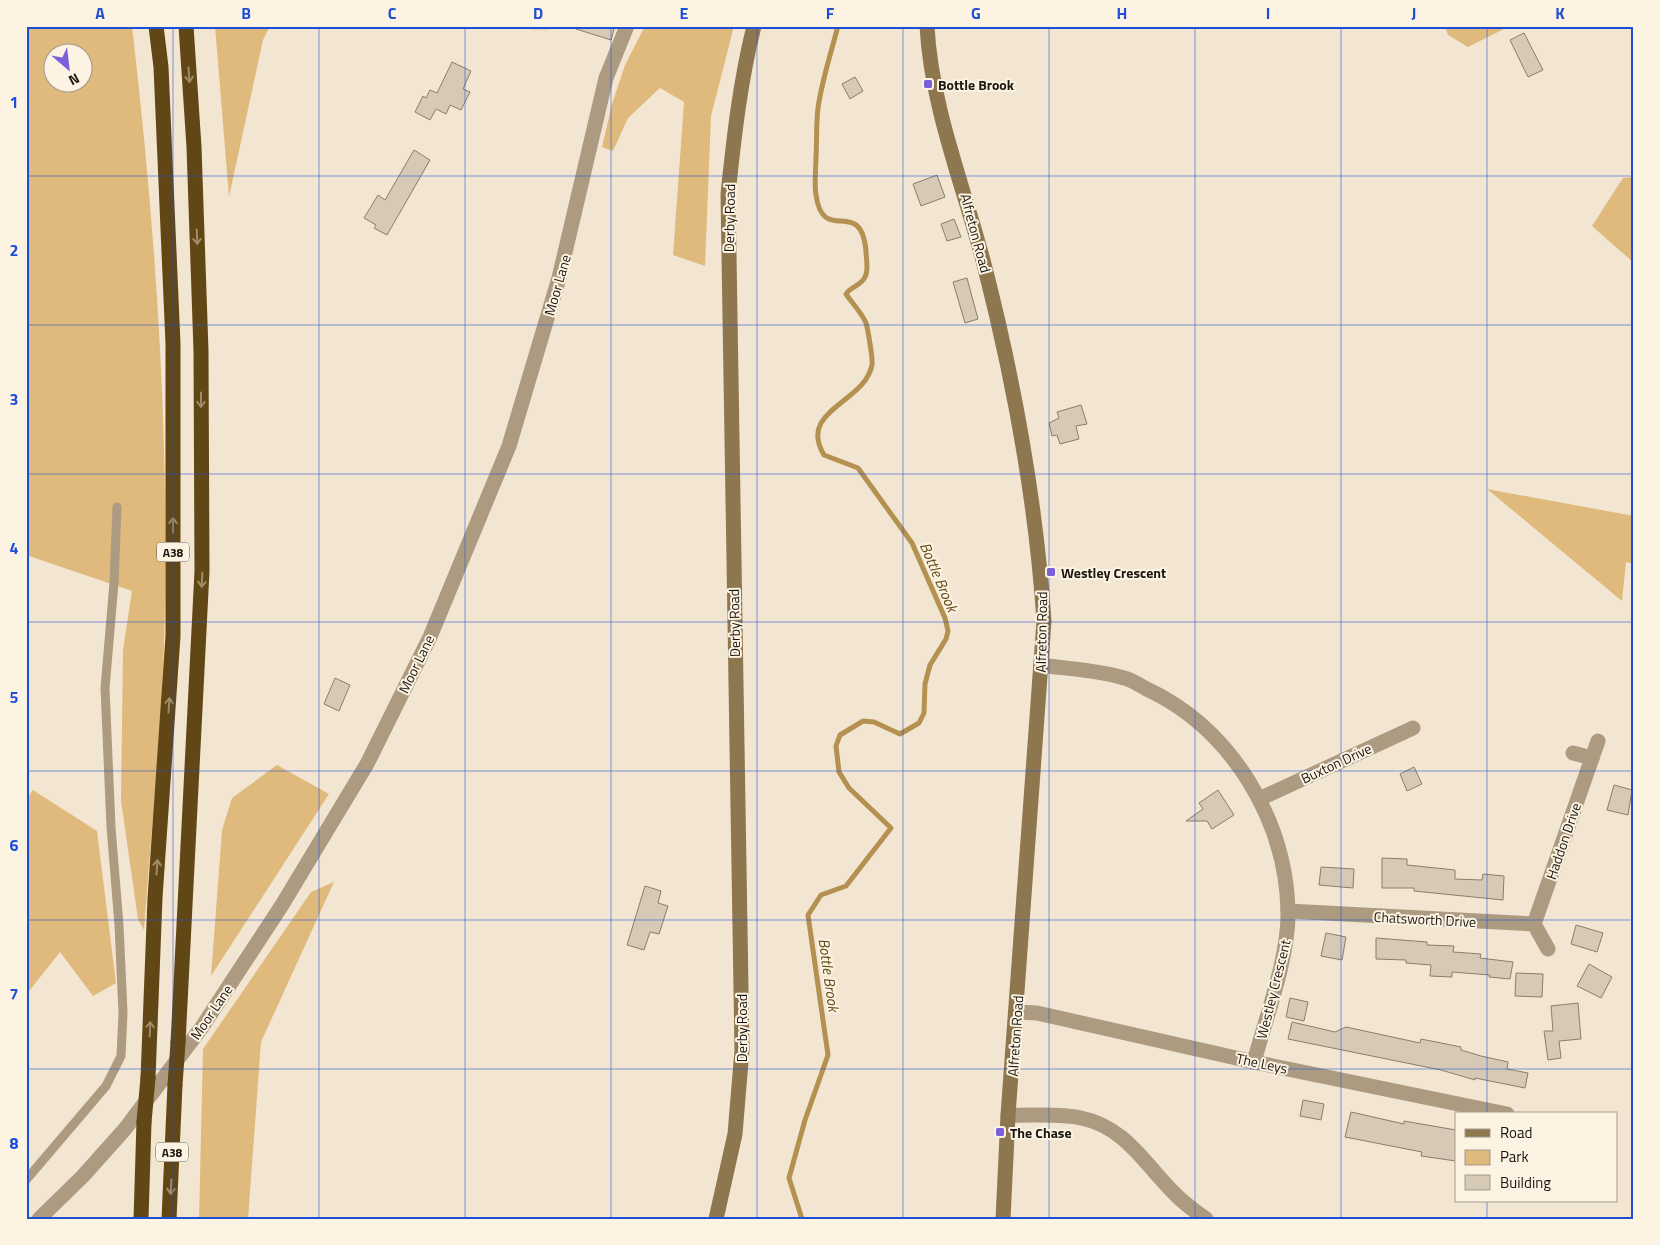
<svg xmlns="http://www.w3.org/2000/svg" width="1660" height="1245" viewBox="0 0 1660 1245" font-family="'Titillium Web',sans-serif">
  <rect width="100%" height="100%" fill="#f2e6d2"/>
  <path fill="#ebdbc0" d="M528 26H560L547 31H534Z"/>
  <g fill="#dfba7c" fill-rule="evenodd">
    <path d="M26 26H132C154 216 168 407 165 598 164 709 152 820 144 930L138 919 121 801 123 650 132 591 26 555ZM52 52H82V82H52Z"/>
    <path d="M215 26H270L263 40 229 197Z"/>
    <path d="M645 26H734L711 116 705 266 673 255 684 102 660 88 628 118 613 151 602 147 612 104 625 65Z"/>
    <path d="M1445 26H1510L1468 47 1448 35Z"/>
    <path d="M1634 177V263L1592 226 1623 178Z"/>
    <path d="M1487 489 1634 516V564L1626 562 1622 601Z"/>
    <path d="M277 765 329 794 211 976 222 830 232 798Z"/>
    <path d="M33 790 97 831 116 983 93 996 60 952 26 995V800Z"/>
    <path d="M334 882 261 1042 248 1219H199L203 1049 311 892Z"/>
  </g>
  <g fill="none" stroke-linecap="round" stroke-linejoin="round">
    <path stroke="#b49051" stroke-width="5" d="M802 1219 789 1178 805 1120 828 1055 808 915 821 895 846 886 891 828 849 788 839 772 836 746 840 735 863 721 874 722 900 734 919 723 924 713 925 684 930 665 946 639 948 631 945 618 912 543 858 468 824 455C797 410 865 403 872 365 873 359 868 330 866 323 862 313 852 303 846 294 851 286 861 286 865 277 869 270 866 259 866 251 861 195 823 246 816 195 814 183 816 169 816 157 817 141 816 124 818 108 822 80 831 53 838 26"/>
  </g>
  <g fill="#d6cab6" stroke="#897e6c">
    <path d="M577 26H615L611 40 576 29Z"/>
    <path d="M1524 33 1543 70 1528 77 1510 40Z"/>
    <path d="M452 62 471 71 463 89 470 92 461 110 450 105 446 114 436 109 430 120 415 112 423 96 426 98 430 90 437 93Z"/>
    <path d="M855 77 863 91 850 99 842 84Z"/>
    <path d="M414 150 430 160 387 235 374 228 376 225 364 218 378 195 385 200Z"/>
    <path d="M937 175 945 197 921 206 913 184Z"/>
    <path d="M954 219 961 237 947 241 941 224Z"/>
    <path d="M967 278 978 319 965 323 953 282Z"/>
    <path d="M1081 405 1087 424 1076 426 1079 439 1060 444 1057 435 1052 436 1049 423 1059 418 1057 412Z"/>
    <path d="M335 678 350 685 339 711 324 704Z"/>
    <path d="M1414 767 1422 784 1407 791 1400 774Z"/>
    <path d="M1614 785 1632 790 1628 815 1607 810Z"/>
    <path d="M1218 790 1234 815 1212 829 1207 821H1186L1203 809 1199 803Z"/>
    <path d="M1382 858 1407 859V865L1455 870V879L1482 880 1483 874 1504 876 1503 900 1414 891V888H1382Z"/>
    <path d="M1321 867 1354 869 1353 888 1319 885Z"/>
    <path d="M645 886 661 891 658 903 668 906 659 934 650 932 644 950 627 945Z"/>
    <path d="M1576 925 1603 933 1597 952 1571 944Z"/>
    <path d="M1326 933 1346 937 1342 960 1321 956Z"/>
    <path d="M1376 938 1427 942V945L1454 946 1453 952 1481 954 1480 958 1513 962 1510 979 1489 977 1490 975 1452 972V977L1430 976 1431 965 1406 963V960L1376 959Z"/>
    <path d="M1589 964 1612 977 1601 998 1577 986Z"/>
    <path d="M1516 973 1543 974 1542 997 1515 996Z"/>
    <path d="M1290 998 1308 1002 1304 1021 1286 1017Z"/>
    <path d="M1578 1003 1581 1039 1559 1041 1561 1058 1548 1060 1544 1031H1553L1551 1006Z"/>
    <path d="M1292 1022 1335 1032 1346 1027 1420 1043 1421 1039 1461 1047V1050L1481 1056 1508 1062 1507 1069 1528 1073 1525 1088 1475 1078V1080L1441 1070 1288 1039Z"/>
    <path d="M1303 1100 1324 1104 1321 1120 1300 1116Z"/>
    <path d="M1351 1112 1404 1124V1121L1456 1130V1161L1421 1156 1422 1152 1345 1137Z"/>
  </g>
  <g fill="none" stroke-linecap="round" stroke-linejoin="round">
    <path stroke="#ac9b81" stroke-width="9" d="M26 1180 106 1086 121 1056 123 1013 119 925 111 827 105 688 114 583 117 507"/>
    <g stroke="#ac9b81" stroke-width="15">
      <path d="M1041 665C1068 669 1098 670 1124 678 1133 680 1142 687 1151 691 1232 731 1286 820 1288 911 1289 957 1266 1017 1254 1062"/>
      <path d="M1573 753 1592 758"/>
      <path d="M1259 799 1413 728"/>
      <path d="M1288 911 1534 924 1548 949"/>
      <path d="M1534 924 1598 741"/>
      <path d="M1017 1012 1037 1013 1254 1062 1507 1114"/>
      <path d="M1008 1115C1031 1116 1058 1113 1081 1118 1126 1127 1145 1165 1176 1195 1185 1204 1196 1212 1206 1219"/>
      <path d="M39 1219 83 1176 125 1129 202 1027 282 905 367 764 430 637 509 446 559 278 606 78 627 26"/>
    </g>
    <g stroke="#8e764f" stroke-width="15">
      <path d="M927 26C931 106 964 187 984 264 1014 381 1036 501 1044 621L1008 1115 1003 1219"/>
      <path d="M716 1219 735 1134 742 1050 728 194C734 137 740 82 754 26"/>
    </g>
    <g stroke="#614715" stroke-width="15">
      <path d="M178 1043 202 571 201 351 194 147 186 26"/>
      <path d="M148 1078 155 898 173 636V344L161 67 156 26"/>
      <path d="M141 1219 144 1122"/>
      <path d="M169 1219 175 1085"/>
    </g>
    <g stroke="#614715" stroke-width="15">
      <path d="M175 1085 178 1043"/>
      <path d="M144 1122 148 1078"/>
    </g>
  </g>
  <defs><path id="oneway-shaft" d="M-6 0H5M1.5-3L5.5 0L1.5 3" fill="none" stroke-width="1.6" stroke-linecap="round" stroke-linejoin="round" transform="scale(1.25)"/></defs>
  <g stroke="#9f8c67">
    <use href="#oneway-shaft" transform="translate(189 75) rotate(86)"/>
    <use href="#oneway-shaft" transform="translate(197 237) rotate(88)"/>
    <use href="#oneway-shaft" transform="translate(201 400) rotate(90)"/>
    <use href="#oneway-shaft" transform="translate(173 525) rotate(-90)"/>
    <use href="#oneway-shaft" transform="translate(202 580) rotate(93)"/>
    <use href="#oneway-shaft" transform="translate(169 705) rotate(-86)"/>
    <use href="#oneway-shaft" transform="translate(157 867) rotate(-86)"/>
    <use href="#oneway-shaft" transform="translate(150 1029) rotate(-88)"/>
    <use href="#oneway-shaft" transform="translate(171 1187) rotate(93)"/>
  </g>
  <path fill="none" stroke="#1d4ed8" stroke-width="1" stroke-opacity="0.55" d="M173 26V1219M319 26V1219M465 26V1219M611 26V1219M757 26V1219M903 26V1219M1049 26V1219M1195 26V1219M1341 26V1219M1487 26V1114M26 176H1634M26 325H1634M26 474H1634M26 622H1634M26 771H1634M26 920H1634M26 1069H1634M1487 1201V1219"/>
  <g fill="#7b60db" stroke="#fdf3e3" stroke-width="2">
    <rect x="923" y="79" width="10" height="10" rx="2.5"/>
    <rect x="1046" y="567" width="10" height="10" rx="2.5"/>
    <rect x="995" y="1127" width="10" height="10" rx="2.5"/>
  </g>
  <g text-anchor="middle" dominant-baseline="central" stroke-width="4" stroke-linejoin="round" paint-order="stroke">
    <g fill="#fdf3e3" stroke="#5f594f" stroke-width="1">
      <rect x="157" y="542.5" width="32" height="19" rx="4"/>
      <rect x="156" y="1142.5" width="32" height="19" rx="4"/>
    </g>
    <g font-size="12" font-weight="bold" fill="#1b1710">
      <text x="173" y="552">A38</text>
      <text x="172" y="1152">A38</text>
    </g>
    <g font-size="14" font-weight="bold" fill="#1b1710" stroke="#fdf3e3" text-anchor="start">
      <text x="938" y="84">Bottle Brook</text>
      <text x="1061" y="572">Westley Crescent</text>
      <text x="1010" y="1132">The Chase</text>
    </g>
    <g font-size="14" fill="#1b1710" stroke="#fdf3e3">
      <text transform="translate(729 218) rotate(-89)">Derby Road</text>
      <text transform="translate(976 233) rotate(75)">Alfreton Road</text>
      <text transform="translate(557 285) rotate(-74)">Moor Lane</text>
      <text transform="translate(734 623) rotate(-91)">Derby Road</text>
      <text transform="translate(1041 632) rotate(-89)">Alfreton Road</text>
      <text transform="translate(416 664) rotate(-64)">Moor Lane</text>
      <text transform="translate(1336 763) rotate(-25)">Buxton Drive</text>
      <text transform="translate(1563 841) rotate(-71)">Haddon Drive</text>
      <text transform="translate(1425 919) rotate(3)">Chatsworth Drive</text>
      <text transform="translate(1273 989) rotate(-76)">Westley Crescent</text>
      <text transform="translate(211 1012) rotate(-56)">Moor Lane</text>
      <text transform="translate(741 1028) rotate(-90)">Derby Road</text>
      <text transform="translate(1015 1036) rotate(-86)">Alfreton Road</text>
      <text transform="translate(1262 1063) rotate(12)">The Leys</text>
    </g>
    <g font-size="15" font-style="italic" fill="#634918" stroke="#fdf3e3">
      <text transform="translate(939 577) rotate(67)">Bottle Brook</text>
      <text transform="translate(829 975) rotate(82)">Bottle Brook</text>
    </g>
  </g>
  <rect width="1660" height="1245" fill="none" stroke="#fdf3e3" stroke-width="55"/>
  <rect x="1455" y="1112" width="162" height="90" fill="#fdf3e3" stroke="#a39b8f"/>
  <rect x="1465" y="1129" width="25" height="8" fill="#8e764f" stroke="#a39b8f"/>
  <text x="1500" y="1138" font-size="15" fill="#1b1710">Road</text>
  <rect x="1465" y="1150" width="25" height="15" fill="#dfba7c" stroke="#a39b8f"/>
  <text x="1500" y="1162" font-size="15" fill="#1b1710">Park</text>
  <rect x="1465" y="1175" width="25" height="15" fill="#d6cab6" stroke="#a39b8f"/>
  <text x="1500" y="1188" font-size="15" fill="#1b1710">Building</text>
  <g transform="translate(68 68) rotate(152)"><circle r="24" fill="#fdf3e3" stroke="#a39b8f"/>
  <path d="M0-4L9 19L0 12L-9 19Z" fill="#7b60db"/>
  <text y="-8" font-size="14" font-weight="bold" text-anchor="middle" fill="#1b1710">N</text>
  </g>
  <rect x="28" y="28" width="1604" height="1190" fill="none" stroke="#1d4ed8" stroke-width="2"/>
  <g font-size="16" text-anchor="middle" font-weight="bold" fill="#1d4ed8">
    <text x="100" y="19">A</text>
    <text x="246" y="19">B</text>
    <text x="392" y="19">C</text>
    <text x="538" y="19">D</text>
    <text x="684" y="19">E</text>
    <text x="830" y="19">F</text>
    <text x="976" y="19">G</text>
    <text x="1122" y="19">H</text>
    <text x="1268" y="19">I</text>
    <text x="1414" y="19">J</text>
    <text x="1560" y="19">K</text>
    <text x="14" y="108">1</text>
    <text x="14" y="256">2</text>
    <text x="14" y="405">3</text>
    <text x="14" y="554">4</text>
    <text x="14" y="703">5</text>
    <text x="14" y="851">6</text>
    <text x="14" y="1000">7</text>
    <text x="14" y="1149">8</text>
  </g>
</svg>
